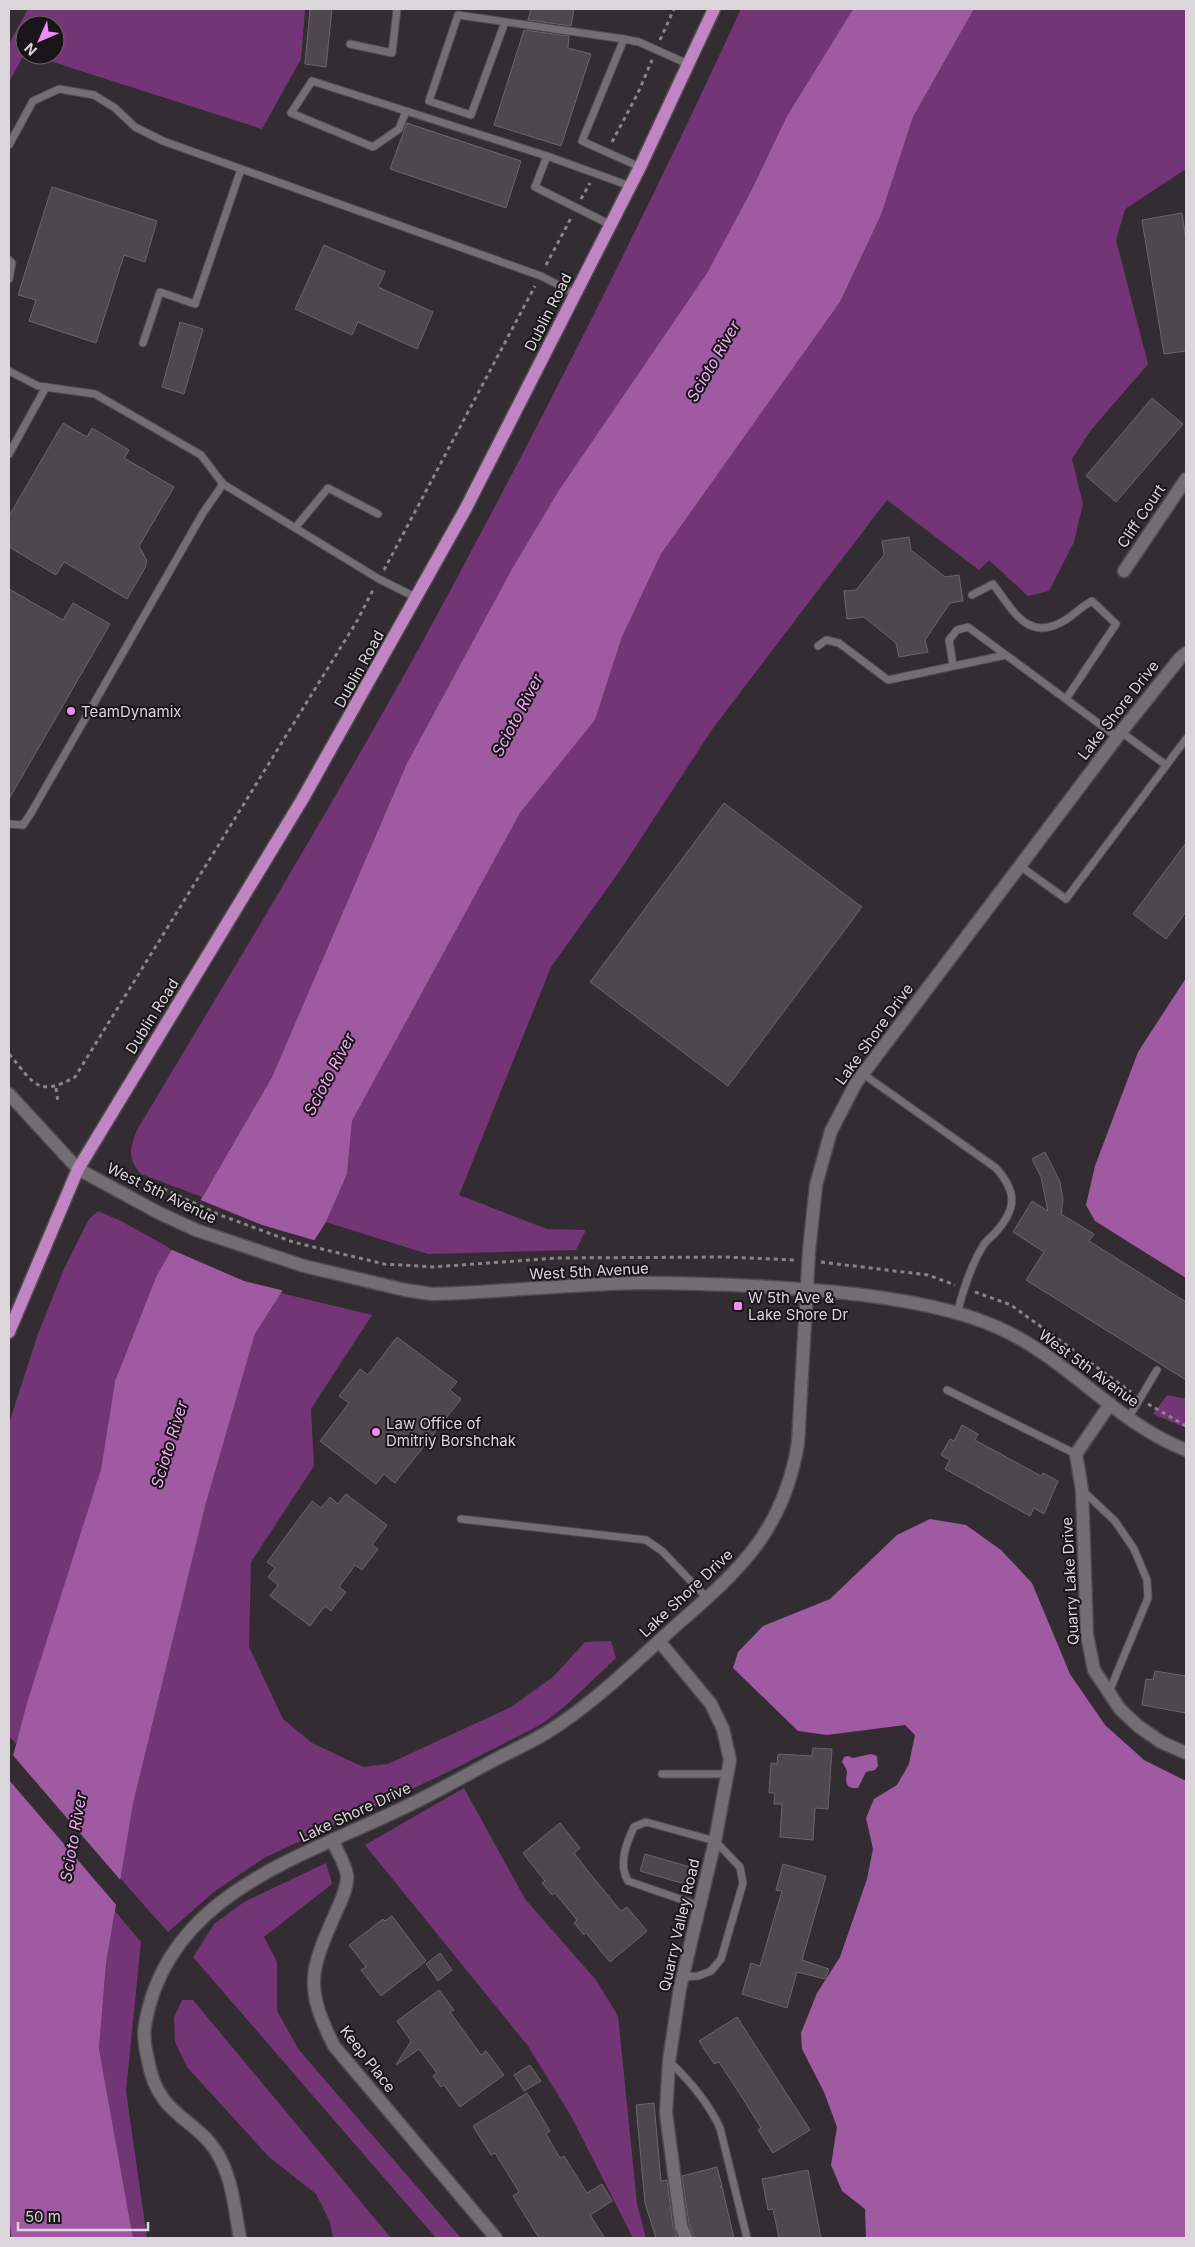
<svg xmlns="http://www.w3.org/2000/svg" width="1195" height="2247" viewBox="0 0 1195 2247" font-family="Inter,sans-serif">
  <rect width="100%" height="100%" fill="#332d33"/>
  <g fill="#743577">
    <path d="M28 9H305L301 59 262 129 31 55H55V25H25V53L9 82V44Z"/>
    <path d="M741 9H853L787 116 751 191 707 273 559 490 513 567 407 763 272 1077 202 1197 141 1174C127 1159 130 1147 137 1130 230 975 324 819 412 661 529 447 639 230 741 9Z"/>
    <path d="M974 9H1186V169L1125 209 1116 240 1148 364 1091 430 1072 459 1083 504 1074 542 1049 591 1028 596 989 560 979 570 887 500 713 728 621 869 551 967 459 1195 547 1229 586 1230 576 1250 428 1254 326 1222 347 1174 352 1121 520 813 595 720 622 637 661 554 840 302 881 215 913 117Z"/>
    <path d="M98 1211 121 1221 173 1250 156 1277 115 1381 101 1469 16 1744 9 1736V1423L38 1334 64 1269 89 1219Z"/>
    <path d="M281 1293 372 1315 311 1409 314 1466 251 1562 249 1647 283 1719 312 1743 363 1767 388 1764 511 1707 553 1677 585 1642 611 1641 616 1658 563 1708 540 1725 450 1771 264 1858 215 1891 168 1932 120 1878 133 1804 206 1503 255 1334Z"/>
    <path d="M1167 1395 1186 1399V1428L1153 1414Z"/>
    <path d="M464 1788 525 1899 596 1980 618 2016 637 2204 646 2238H633L571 2116 528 2046 365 1845Z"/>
    <path d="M326 1863 332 1884 264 1937 277 1962V2011L299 2050 461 2238H436L193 1957 214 1924 244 1902Z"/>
    <path d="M115 1911 141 1942 126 2091 147 2238H133L99 2049 106 1964Z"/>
    <path d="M182 2000H193L391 2238H333L330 2222 316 2194 268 2156 187 2067 175 2042 174 2018Z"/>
  </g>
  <g fill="#9f5aa1">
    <path d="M853 9H974L913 117 881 215 840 302 661 554 622 637 595 720 520 813 352 1121 347 1174 326 1222 255 1334 206 1503 133 1804 106 1964 99 2049 133 2238H11L9 2204V1771L27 1703 101 1469 115 1381 156 1277 272 1077 407 763 513 567 559 490 707 273 751 191 787 116Z"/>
    <path d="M1186 978V1278L1095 1221 1086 1205 1095 1166 1138 1052Z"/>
    <path d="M930 1519 966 1525 1001 1550 1032 1583 1070 1674 1105 1725 1144 1760 1186 1781V2238H866L865 2209 842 2191 831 2165 837 2127 824 2092 802 2049 801 2033 817 1993 840 1957 867 1879 873 1849 866 1818 874 1799 897 1785 909 1764 915 1735 905 1725 827 1735 798 1731 733 1668 738 1652 763 1626 830 1599 897 1535Z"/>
    <path d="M871 1754 877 1756 878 1766 875 1770 866 1772 858 1788C846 1789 845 1783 847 1773 847 1769 844 1765 842 1762L844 1757 848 1756 853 1758Z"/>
  </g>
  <g fill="#332d33">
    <path d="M198 1199 262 1225 317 1241 285 1291 244 1281 170 1249Z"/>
    <path d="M11 1753 122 1882 118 1907 9 1780Z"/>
  </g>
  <g fill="#4e484e" stroke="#6b646b">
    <path d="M310 9H332L326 67 305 64Z"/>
    <path d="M531 9H574L571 26 528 20Z"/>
    <path d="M524 30 569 36 568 48 591 54 561 146 494 125Z"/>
    <path d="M407 123 521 161 506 208 390 169Z"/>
    <path d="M52 187 157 221 145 262 124 255 96 343 29 321 36 300 18 295Z"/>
    <path d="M1182 213 1186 240V351L1164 354 1142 220Z"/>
    <path d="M324 245 385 272 378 287 433 312 417 349 358 322 352 335 295 309Z"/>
    <path d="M180 322 203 329 184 394 162 387Z"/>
    <path d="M1152 398 1183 424 1116 502 1086 476Z"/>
    <path d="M63 423 87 437 92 428 129 450 124 458 174 487 139 546 147 561 145 568 127 599 64 562 56 575 9 547V516Z"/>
    <path d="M909 537 911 550 945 577 959 575 963 601 950 603 925 640 928 652 899 657 896 643 864 617 847 619 844 591 856 590 884 555 882 541Z"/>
    <path d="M9 589 63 620 73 603 110 624 9 799Z"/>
    <path d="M724 803 862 907 728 1086 590 982Z"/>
    <path d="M1186 843V912L1166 939 1133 914Z"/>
    <path d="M1045 1152 1060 1182 1063 1200 1061 1214 1094 1234 1089 1241 1186 1302V1380L1026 1280 1044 1252 1013 1232 1032 1201 1048 1211 1041 1177 1032 1159Z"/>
    <path d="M397 1337 457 1382 450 1390 461 1399 395 1483 384 1474 376 1484 320 1441 349 1403 339 1396 360 1369 368 1375Z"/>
    <path d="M962 1425 978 1434 975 1440 1041 1476 1043 1473 1058 1481 1044 1514 1034 1508 1030 1516 945 1469 950 1460 941 1455 950 1439 954 1441Z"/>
    <path d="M346 1494 387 1525 372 1545 378 1549 362 1570 355 1565 339 1587 346 1592 331 1611 325 1606 310 1626 270 1596 278 1585 268 1577 275 1568 267 1562 312 1501 321 1508 330 1497 338 1504Z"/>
    <path d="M1155 1671 1186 1676V1713L1142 1705 1146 1679 1153 1680Z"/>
    <path d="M813 1748 832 1749 828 1809 815 1808 813 1840 780 1837 782 1804H774L775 1793H769L771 1763 777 1764 778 1754 812 1756Z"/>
    <path d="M560 1823 580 1848 574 1853 591 1875 621 1911 627 1907 647 1931 610 1962 586 1933 584 1935 574 1923 577 1920 555 1893 552 1895 542 1883 545 1881 523 1853Z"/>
    <path d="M645 1854 690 1867 685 1884 640 1871Z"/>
    <path d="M783 1864 826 1876 802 1960 829 1969 825 1979 797 1972 787 2008 742 1994 751 1963 760 1966 782 1891 776 1890Z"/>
    <path d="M392 1916 426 1961 381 1996 361 1970 366 1967 349 1945 383 1919 385 1921Z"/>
    <path d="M440 1953 452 1970 438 1981 426 1964Z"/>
    <path d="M439 1990 454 2010 450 2012 481 2055 486 2051 504 2075 460 2107 444 2085 441 2087 433 2076 437 2073 419 2049 396 2065 411 2041 397 2021Z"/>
    <path d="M737 2017 810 2130 773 2153 758 2130 761 2128 745 2102 719 2062 714 2064 699 2041Z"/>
    <path d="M530 2065 541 2081 524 2091 514 2075Z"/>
    <path d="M527 2093 550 2131 546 2134 560 2158 564 2156 587 2193 602 2184 612 2201 590 2215 605 2238H539L513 2196 519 2192 495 2153 491 2155 473 2126Z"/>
    <path d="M654 2103 661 2181 667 2180 673 2227 677 2238H656L645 2203 636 2105Z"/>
    <path d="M717 2167 722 2186 720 2187H722L734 2238H694L689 2224 682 2176Z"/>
    <path d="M808 2170 821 2238H779L773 2209 768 2210 762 2179Z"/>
  </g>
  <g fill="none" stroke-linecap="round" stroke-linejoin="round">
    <g stroke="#504b50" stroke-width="9">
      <g id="lane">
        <path d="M505 22 471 115 429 101 458 15 624 39 639 42 688 64"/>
        <path d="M624 39 582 141 640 167"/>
        <path d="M350 44 392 53 397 9"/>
        <path d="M406 111 399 129 373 147 291 113 312 81 547 156 535 187 611 225"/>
        <path d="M9 145 33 101 59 89 94 95 115 108 135 127 163 141 541 276 576 294"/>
        <path d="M547 156 630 186"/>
        <path d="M9 260 12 263 9 279"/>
        <path d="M143 343 160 292 195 304 241 169"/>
        <path d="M9 371 38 386 95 394 201 455 223 484 379 579 417 598"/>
        <path d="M9 454 46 387"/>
        <path d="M295 528 328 488 378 514"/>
        <path d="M972 595 993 584C1014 612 1029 644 1067 619 1076 613 1082 606 1092 601L1116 624 1066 699"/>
        <path d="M818 646 826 640 839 643 888 680 1006 655 1117 737"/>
        <path d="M953 665 949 640 957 630 968 627 1006 655"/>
        <path d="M1121 732 1166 765"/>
        <path d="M9 824 23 825 31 813 203 513 223 484"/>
        <path d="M1020 866 1066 899 1186 739"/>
        <path d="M863 1074 996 1168C1017 1192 1017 1208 996 1232 992 1237 986 1240 983 1246 970 1267 963 1290 957 1314"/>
        <path d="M947 1390 1076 1454"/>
        <path d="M1129 1417 1157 1370"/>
        <path d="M1083 1491 1115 1521 1134 1549 1147 1580 1148 1598 1109 1692"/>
        <path d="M461 1519 646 1540 662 1551 707 1598"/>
        <path d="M662 1774H728"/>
        <path d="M683 1977 698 1976 711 1971 721 1959 743 1883 740 1867 715 1841 646 1822 634 1827C626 1844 618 1864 628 1881L700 1906"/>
        <path d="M669 2061C690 2081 708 2102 720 2128L747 2238"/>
      </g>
    </g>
    <g stroke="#504b50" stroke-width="15">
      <g id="street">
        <path d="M1124 571 1186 479"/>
        <path d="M1110 1404 1076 1454 1082 1490 1087 1635 1094 1670 1120 1709 1138 1726 1161 1742 1186 1753"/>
        <path d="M659 1641 711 1704 723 1729 730 1760 715 1841 680 1988 669 2061 666 2113 681 2226 686 2238"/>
        <path d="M332 1840C337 1851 345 1863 347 1875 348 1887 341 1901 336 1912 310 1971 304 1986 334 2046L496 2238"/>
        <path d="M240 2238C235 2212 233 2184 221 2160 199 2116 158 2120 148 2060 145 2048 143 2037 145 2025 167 1894 300 1858 403 1808 431 1795 457 1780 485 1765 505 1754 526 1745 546 1733 595 1703 637 1660 680 1622 742 1568 784 1529 798 1443L809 1251 816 1185 831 1131 856 1083 1121 732 1180 658 1186 653"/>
      </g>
    </g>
    <g stroke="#504b50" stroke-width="15">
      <path id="secondary" d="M9 1094 78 1169 159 1213 196 1230 304 1266 405 1290 432 1294C502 1292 571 1284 640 1283 705 1283 771 1286 836 1292 886 1297 953 1307 999 1328 1068 1359 1116 1423 1186 1450"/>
    </g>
    <g stroke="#504b50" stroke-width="15">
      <path id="primary" d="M9 1332 78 1169 302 800 466 508 640 167 714 9"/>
    </g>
    <g stroke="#898489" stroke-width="3" stroke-dasharray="4 4" stroke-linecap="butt">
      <path d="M660 40 674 9"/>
      <path d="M612 142 638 93 652 60"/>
      <path d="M581 199 590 183"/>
      <path d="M546 265 571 218"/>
      <path d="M384 570 535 286"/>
      <path d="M9 1054C34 1083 37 1098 75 1077L357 621 374 588"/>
      <path d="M56 1088 58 1102"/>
      <path d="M149 1182 220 1215 293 1242 384 1264 433 1267 557 1258 725 1257 795 1260"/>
      <path d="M821 1262 928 1275 955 1285"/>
      <path d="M975 1292 1011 1305 1131 1392"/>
      <path d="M1148 1404 1186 1426"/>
    </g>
    <use href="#lane" stroke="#746d74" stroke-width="7"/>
    <use href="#street" stroke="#746d74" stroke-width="12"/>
    <use href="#secondary" stroke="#746d74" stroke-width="12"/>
    <use href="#primary" stroke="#c085c2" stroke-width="12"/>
  </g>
  <g fill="#f18bf5" stroke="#191619" stroke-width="2">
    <circle cx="71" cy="711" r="5"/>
    <rect x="733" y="1301" width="10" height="10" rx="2.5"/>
    <circle cx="376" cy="1432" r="5"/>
  </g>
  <g text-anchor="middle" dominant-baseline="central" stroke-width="4" stroke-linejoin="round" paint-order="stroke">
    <g font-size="15" fill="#dad6da" stroke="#191619">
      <text transform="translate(548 312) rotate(-63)">Dublin Road</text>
      <text transform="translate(1141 516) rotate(-56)">Cliff Court</text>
      <text transform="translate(359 669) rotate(-61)">Dublin Road</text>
      <text transform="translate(1118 710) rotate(-52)">Lake Shore Drive</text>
      <text transform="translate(152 1016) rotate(-58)">Dublin Road</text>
      <text transform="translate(874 1034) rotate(-54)">Lake Shore Drive</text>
      <text transform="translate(162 1193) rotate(26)">West 5th Avenue</text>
      <text transform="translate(589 1271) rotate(-3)">West 5th Avenue</text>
      <text transform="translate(1089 1368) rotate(36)">West 5th Avenue</text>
      <text transform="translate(1070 1581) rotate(-93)">Quarry Lake Drive</text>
      <text transform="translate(686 1593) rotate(-43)">Lake Shore Drive</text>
      <text transform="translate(355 1812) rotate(-25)">Lake Shore Drive</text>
      <text transform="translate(679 1925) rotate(-77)">Quarry Valley Road</text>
      <text transform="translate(368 2059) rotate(52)">Keep Place</text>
    </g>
    <g font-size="15" fill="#dad6da" stroke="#191619" text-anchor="start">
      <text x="81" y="711">TeamDynamix</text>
      <text x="748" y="1297">W 5th Ave &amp;<tspan x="748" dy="17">Lake Shore Dr</tspan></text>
      <text x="386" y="1423">Law Office of<tspan x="386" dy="17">Dmitriy Borshchak</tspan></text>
    </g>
    <g font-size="16" font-style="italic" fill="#f2aaf4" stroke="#191619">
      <text transform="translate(713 361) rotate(-60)">Scioto River</text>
      <text transform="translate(517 715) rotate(-62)">Scioto River</text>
      <text transform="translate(329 1074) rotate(-62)">Scioto River</text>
      <text transform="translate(169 1444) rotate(-73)">Scioto River</text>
      <text transform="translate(73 1837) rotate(-80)">Scioto River</text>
    </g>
  </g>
  <rect width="1195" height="2247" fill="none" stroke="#dad6da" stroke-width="20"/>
  <g transform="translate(40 40) rotate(225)"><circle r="24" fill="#191619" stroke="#666366"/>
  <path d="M0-4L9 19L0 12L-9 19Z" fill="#f18bf5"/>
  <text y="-8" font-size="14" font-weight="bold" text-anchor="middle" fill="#dad6da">N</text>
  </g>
  <path d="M18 2222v8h130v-8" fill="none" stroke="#dad6da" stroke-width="2.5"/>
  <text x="25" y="2222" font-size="15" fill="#dad6da" stroke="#191619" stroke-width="4" paint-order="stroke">50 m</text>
</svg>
